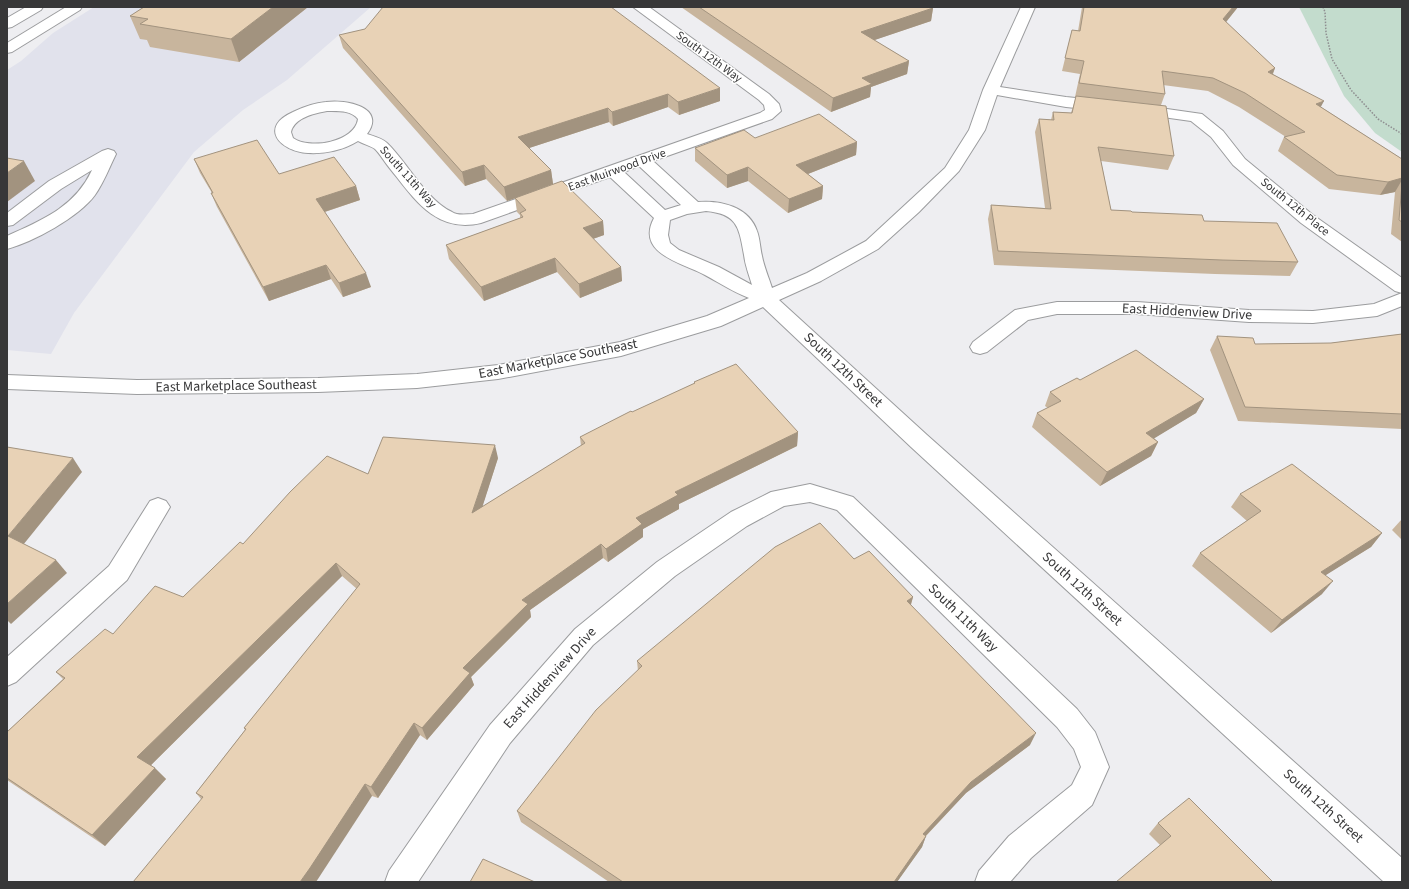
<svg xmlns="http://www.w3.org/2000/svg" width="1409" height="889" viewBox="0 0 1409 889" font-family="'Source Sans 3',sans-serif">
  <rect width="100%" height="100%" fill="#eeeef1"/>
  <path fill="#e1e2ec" d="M94 7H371L287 80 243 110 194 152 74 313 51 354 7 350V70L21 61 53 33Z"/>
  <path fill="#c3dccd" d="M1299 7H1402V152L1375 133 1344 96Z"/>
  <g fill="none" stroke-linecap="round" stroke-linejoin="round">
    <g stroke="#9b9c9e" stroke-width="2">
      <g id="minor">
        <path d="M26 7H43L41 10 12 27 7 28V18Z"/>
        <path d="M66 7H82L80 10 12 52 7 53V43Z"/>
        <path d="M633 7H649L769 94 779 104 781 111 772 119 653 161 698 202C721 200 749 207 757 231 760 239 760 248 762 256 764 267 769 278 772 288L807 273 866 241 945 168 969 130 983 90 1021 7H1035L1000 87 1066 97 1105 101 1110 103 1113 106 1110 109 1105 111 1066 107 997 95 985 130 959 171 919 212 878 249 821 281 779 300 927 435 1402 858V882H1384L911 447 763 307 721 326 621 356 498 379 417 388 318 392 137 394 7 389V375L137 380 318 378 417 374 498 365 620 342 707 316 749 298C733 292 720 283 705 275 683 263 635 254 654 218L610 177 481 223C435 234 413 197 388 166 384 161 380 154 375 149 371 146 363 144 358 141 344 150 325 154 308 153 279 151 259 127 293 112 303 107 315 103 326 102 345 99 387 107 367 134 373 136 382 138 387 143 407 162 426 200 452 212 458 216 466 214 473 214L760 113 765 110 764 105 759 100ZM327 111C337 111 351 110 358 119 355 142 310 150 293 138L291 132C294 118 315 113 327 111ZM639 166 681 205 665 210 624 172ZM706 211C738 214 739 228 744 255 745 265 749 275 752 285L719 267 679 250 670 243 668 235 670 220 687 214Z"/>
        <path d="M1139 105 1202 114 1223 131 1245 159 1313 215 1402 278V306L1377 316 1313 323 1249 322 1137 314H1057L1028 320 987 352 980 354 973 352 970 347 973 342 1015 310 1057 302H1137L1249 310 1313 311 1374 304 1402 293 1395 291 1301 223 1233 165 1211 137 1191 121 1134 113 1131 110 1134 107Z"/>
        <path d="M108 149 114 151 116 154C109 168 104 182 95 195 79 217 33 242 7 249V236C42 220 75 207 92 170L61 189 13 225 7 226V213L49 181 102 151Z"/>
        <path d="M810 484 853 497 1077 709 1095 732 1109 767 1092 805 1031 858 1010 882H975L979 871 1009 836 1072 785 1081 767 1074 749 1057 727 837 510 810 502 784 506 747 526 675 576 593 645 510 743 418 882H385L389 871 490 725 575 629 657 562 731 512 771 492Z"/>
        <path d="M158 498 166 501 170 507 127 580 16 682 7 686V657L109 566 150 501Z"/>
      </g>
    </g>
    <path stroke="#8e8e90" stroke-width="1.5" stroke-dasharray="1.5 1.5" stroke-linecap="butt" d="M1323 7 1325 12 1326 33 1332 59 1351 90 1378 119 1402 134"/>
    <use href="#minor" fill="#fff" fill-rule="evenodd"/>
  </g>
  <g fill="#c8b59d">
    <path d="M144 7H308L239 62 150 47 147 40 140 39 130 16Z"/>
    <path d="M681 7H931L933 8 931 21 874 40 909 61 907 74 871 87 870 97 831 112Z"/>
    <path d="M1082 7H1238L1226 22 1275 68 1273 74 1321 107 1402 159V242L1391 234 1395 192 1380 195 1329 189 1278 151 1284 137H1286L1239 107 1208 91 1163 85 1165 94 1161 105 1174 156 1168 170 1101 161 1111 210 1204 221 1298 262 1290 276 1215 274 994 265 988 219 991 205 1045 208 1035 132 1039 119 1051 120 1053 112 1071 113 1076 97H1075L1080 74 1062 71 1072 30 1078 31Z"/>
    <path d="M339 35 720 101 679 115 668 107 613 126 609 122 529 148 551 170 553 184 507 201 486 179 465 186 343 48Z"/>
    <path d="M755 138 857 142 856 155 808 174 823 186 822 199 788 213 748 181 727 188 695 161V148Z"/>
    <path d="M194 159 279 174 356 186 360 200 325 212 371 287 343 297 331 279 269 301 217 207 211 193H212L200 173Z"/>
    <path d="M515 198 603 221 604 235 593 239 621 267 622 281 580 298 557 272 484 301 449 259 446 245 520 218V215L517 212Z"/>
    <path d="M1402 334V429L1238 421 1210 350 1217 336 1255 344 1331 343Z"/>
    <path d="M1080 380 1204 399 1196 413 1154 438 1158 442 1151 456 1100 486 1032 427 1037 413 1048 408 1045 406 1050 392Z"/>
    <path d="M694 382 798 432 797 446 679 504V509L643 529V537L608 562 603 558 530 610 531 617 471 677 474 685 427 740 420 735 378 798 372 796 201 799 196 793 245 730 244 728 357 589 342 576 151 765 166 779 105 846 7 780V732L63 679 56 672 113 634 183 597 243 544 368 474 498 458 482 507 581 446 580 437 694 384Z"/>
    <path d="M1240 494 1382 533 1371 547 1325 575 1322 594 1271 633 1192 566 1200 553 1247 521 1231 507Z"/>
    <path d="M1402 519V540L1392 530Z"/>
    <path d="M854 559 913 597 911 605 1030 745 966 793 926 836 922 847 897 882H609L521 822 517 811 638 671 637 661Z"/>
    <path d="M1158 823 1273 882 1160 845 1149 834Z"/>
  </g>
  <g fill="#a2937f">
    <path d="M273 7H308L239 62 231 39Z"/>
    <path d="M1233 7H1238L1218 32 1223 19Z"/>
    <path d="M933 8 931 21 860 45 861 32Z"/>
    <path d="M909 61 907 74 871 87 870 97 831 112 833 98 862 78Z"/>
    <path d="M1275 68 1269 82 1268 72Z"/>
    <path d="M720 88V101L679 115 678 102Z"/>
    <path d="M668 94V107L613 126 612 112Z"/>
    <path d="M1324 101 1317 114 1316 104Z"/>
    <path d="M608 108 609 122 520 151 518 137Z"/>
    <path d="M857 142 856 155 795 179 796 165Z"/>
    <path d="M24 161 35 181 7 202V173Z"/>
    <path d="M484 165 486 179 465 186 462 172Z"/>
    <path d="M748 167V181L727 188V175Z"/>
    <path d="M551 170 553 184 507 201 504 187Z"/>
    <path d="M1402 178V180L1395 192 1380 195 1388 182Z"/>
    <path d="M356 186 360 200 321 213 316 199Z"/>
    <path d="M823 186 822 199 788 213 789 199Z"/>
    <path d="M603 221 604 235 584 242 583 228Z"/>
    <path d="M555 258 557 272 484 301 481 287Z"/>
    <path d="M326 265 331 279 269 301 263 287Z"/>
    <path d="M621 267 622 281 580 298 579 284Z"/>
    <path d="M366 273 371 287 343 297 339 283Z"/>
    <path d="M1204 399 1196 413 1140 447 1146 433Z"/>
    <path d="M798 432 797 446 679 504V509L643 529V537L608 562 606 549 636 518 675 492Z"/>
    <path d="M1158 442 1151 456 1100 486 1107 472Z"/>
    <path d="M495 445 498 458 476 527 472 513Z"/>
    <path d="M73 458 82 472 19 550 8 536Z"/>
    <path d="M1382 533 1371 547 1310 585 1321 572Z"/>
    <path d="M601 544 603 558 530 610 531 617 471 677 474 685 427 740 422 728 463 668 522 600Z"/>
    <path d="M56 560 67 573 11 624 7 620V604Z"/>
    <path d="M336 563 342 576 148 768 137 757Z"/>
    <path d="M1333 581 1322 594 1271 633 1282 620Z"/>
    <path d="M913 597 909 610 907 601Z"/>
    <path d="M414 723 420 735 378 798 371 787Z"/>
    <path d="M1036 733 1030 745 966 793 918 844 923 834 971 782Z"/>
    <path d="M155 768 166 779 105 846 92 835Z"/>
    <path d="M365 784 372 796 316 882H300Z"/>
    <path d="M926 836 922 847 897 882H894Z"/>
  </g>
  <g fill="#e8d2b6" stroke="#a2937f">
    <path d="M144 7H273L231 39 140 24 148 19 130 16Z"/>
    <path d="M383 7H611L720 88 678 102 668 94 612 112 608 108 518 137 551 170 504 187 484 165 462 172 339 35 365 29Z"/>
    <path d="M699 7H931L933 8 861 32 909 61 862 78 872 84 833 98Z"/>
    <path d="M1084 7H1233L1223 19 1275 68 1268 72 1324 101 1316 104 1402 159V178L1388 182 1337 175 1284 137 1305 132 1245 93 1213 78 1162 71 1165 94 1079 83 1084 61 1065 58 1072 30 1080 31Z"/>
    <path d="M1076 96 1166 106 1174 156 1098 147 1111 210 1131 211 1132 212 1202 215 1204 221 1277 223 1298 262 1222 260 998 251 991 205 1051 209 1039 119 1054 120 1053 112 1072 113Z"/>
    <path d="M819 114 857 142 796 165 823 186 789 199 748 167 727 175 695 148 744 130 755 138Z"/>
    <path d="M257 140 279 174 334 157 356 186 316 199 366 273 339 283 326 265 263 287 211 193H213L194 159Z"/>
    <path d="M7 158 24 161 7 173Z"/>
    <path d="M562 181 603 221 583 228 621 267 579 284 555 258 481 287 446 245 523 217 520 213 526 210 515 198Z"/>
    <path d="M1402 184V222L1399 220Z"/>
    <path d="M1402 334V414L1245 407 1217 336 1253 338 1255 344 1331 343Z"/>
    <path d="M1136 350 1204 399 1146 433 1158 442 1107 472 1037 413 1061 401 1050 392 1077 378 1080 380Z"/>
    <path d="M736 364 798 432 675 492 678 495 636 518 642 524 606 549 601 544 522 600 528 604 463 668 470 673 422 728 414 723 371 787 365 784 310 868 300 882H133L203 797 196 793 246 729 244 728 360 584 336 563 137 757 155 768 92 835 7 778V732L65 678 56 672 105 629 113 634 155 586 183 597 240 542 243 544 290 492 327 456 368 474 383 437 495 445 472 513 585 443 580 437 631 411 632 412 695 383 694 382Z"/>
    <path d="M7 447 73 458 8 536 56 560 7 604Z"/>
    <path d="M1292 464 1382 533 1321 572 1333 581 1282 620 1200 553 1261 511 1240 494Z"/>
    <path d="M820 523 854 559 869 551 913 597 907 601 1036 733 971 782 923 834 926 836 894 882H623L517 811 596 710 642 666 637 661 775 547Z"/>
    <path d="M1189 798 1273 882H1116L1171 836 1158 823Z"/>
    <path d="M483 859 535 882H470Z"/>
  </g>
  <g text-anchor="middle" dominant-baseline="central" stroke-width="3" stroke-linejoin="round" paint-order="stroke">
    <g font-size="12" fill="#373738" stroke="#fff">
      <text transform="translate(709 57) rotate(36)">South 12th Way</text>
      <text transform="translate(617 170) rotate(-20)">East Muirwood Drive</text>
      <text transform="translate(408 177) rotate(48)">South 11th Way</text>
      <text transform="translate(1295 207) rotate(39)">South 12th Place</text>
    </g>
    <g font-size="14" fill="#373738" stroke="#fff">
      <text transform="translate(1187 312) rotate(3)">East Hiddenview Drive</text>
      <text transform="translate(558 359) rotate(-11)">East Marketplace Southeast</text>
      <text transform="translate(843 370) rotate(43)">South 12th Street</text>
      <text transform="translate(236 386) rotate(-1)">East Marketplace Southeast</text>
      <text transform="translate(1082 589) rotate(42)">South 12th Street</text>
      <text transform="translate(963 618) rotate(44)">South 11th Way</text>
      <text transform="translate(550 678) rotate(-48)">East Hiddenview Drive</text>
      <text transform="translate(1323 806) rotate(42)">South 12th Street</text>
    </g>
  </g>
  <rect width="1409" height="889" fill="none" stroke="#373738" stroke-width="16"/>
</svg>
